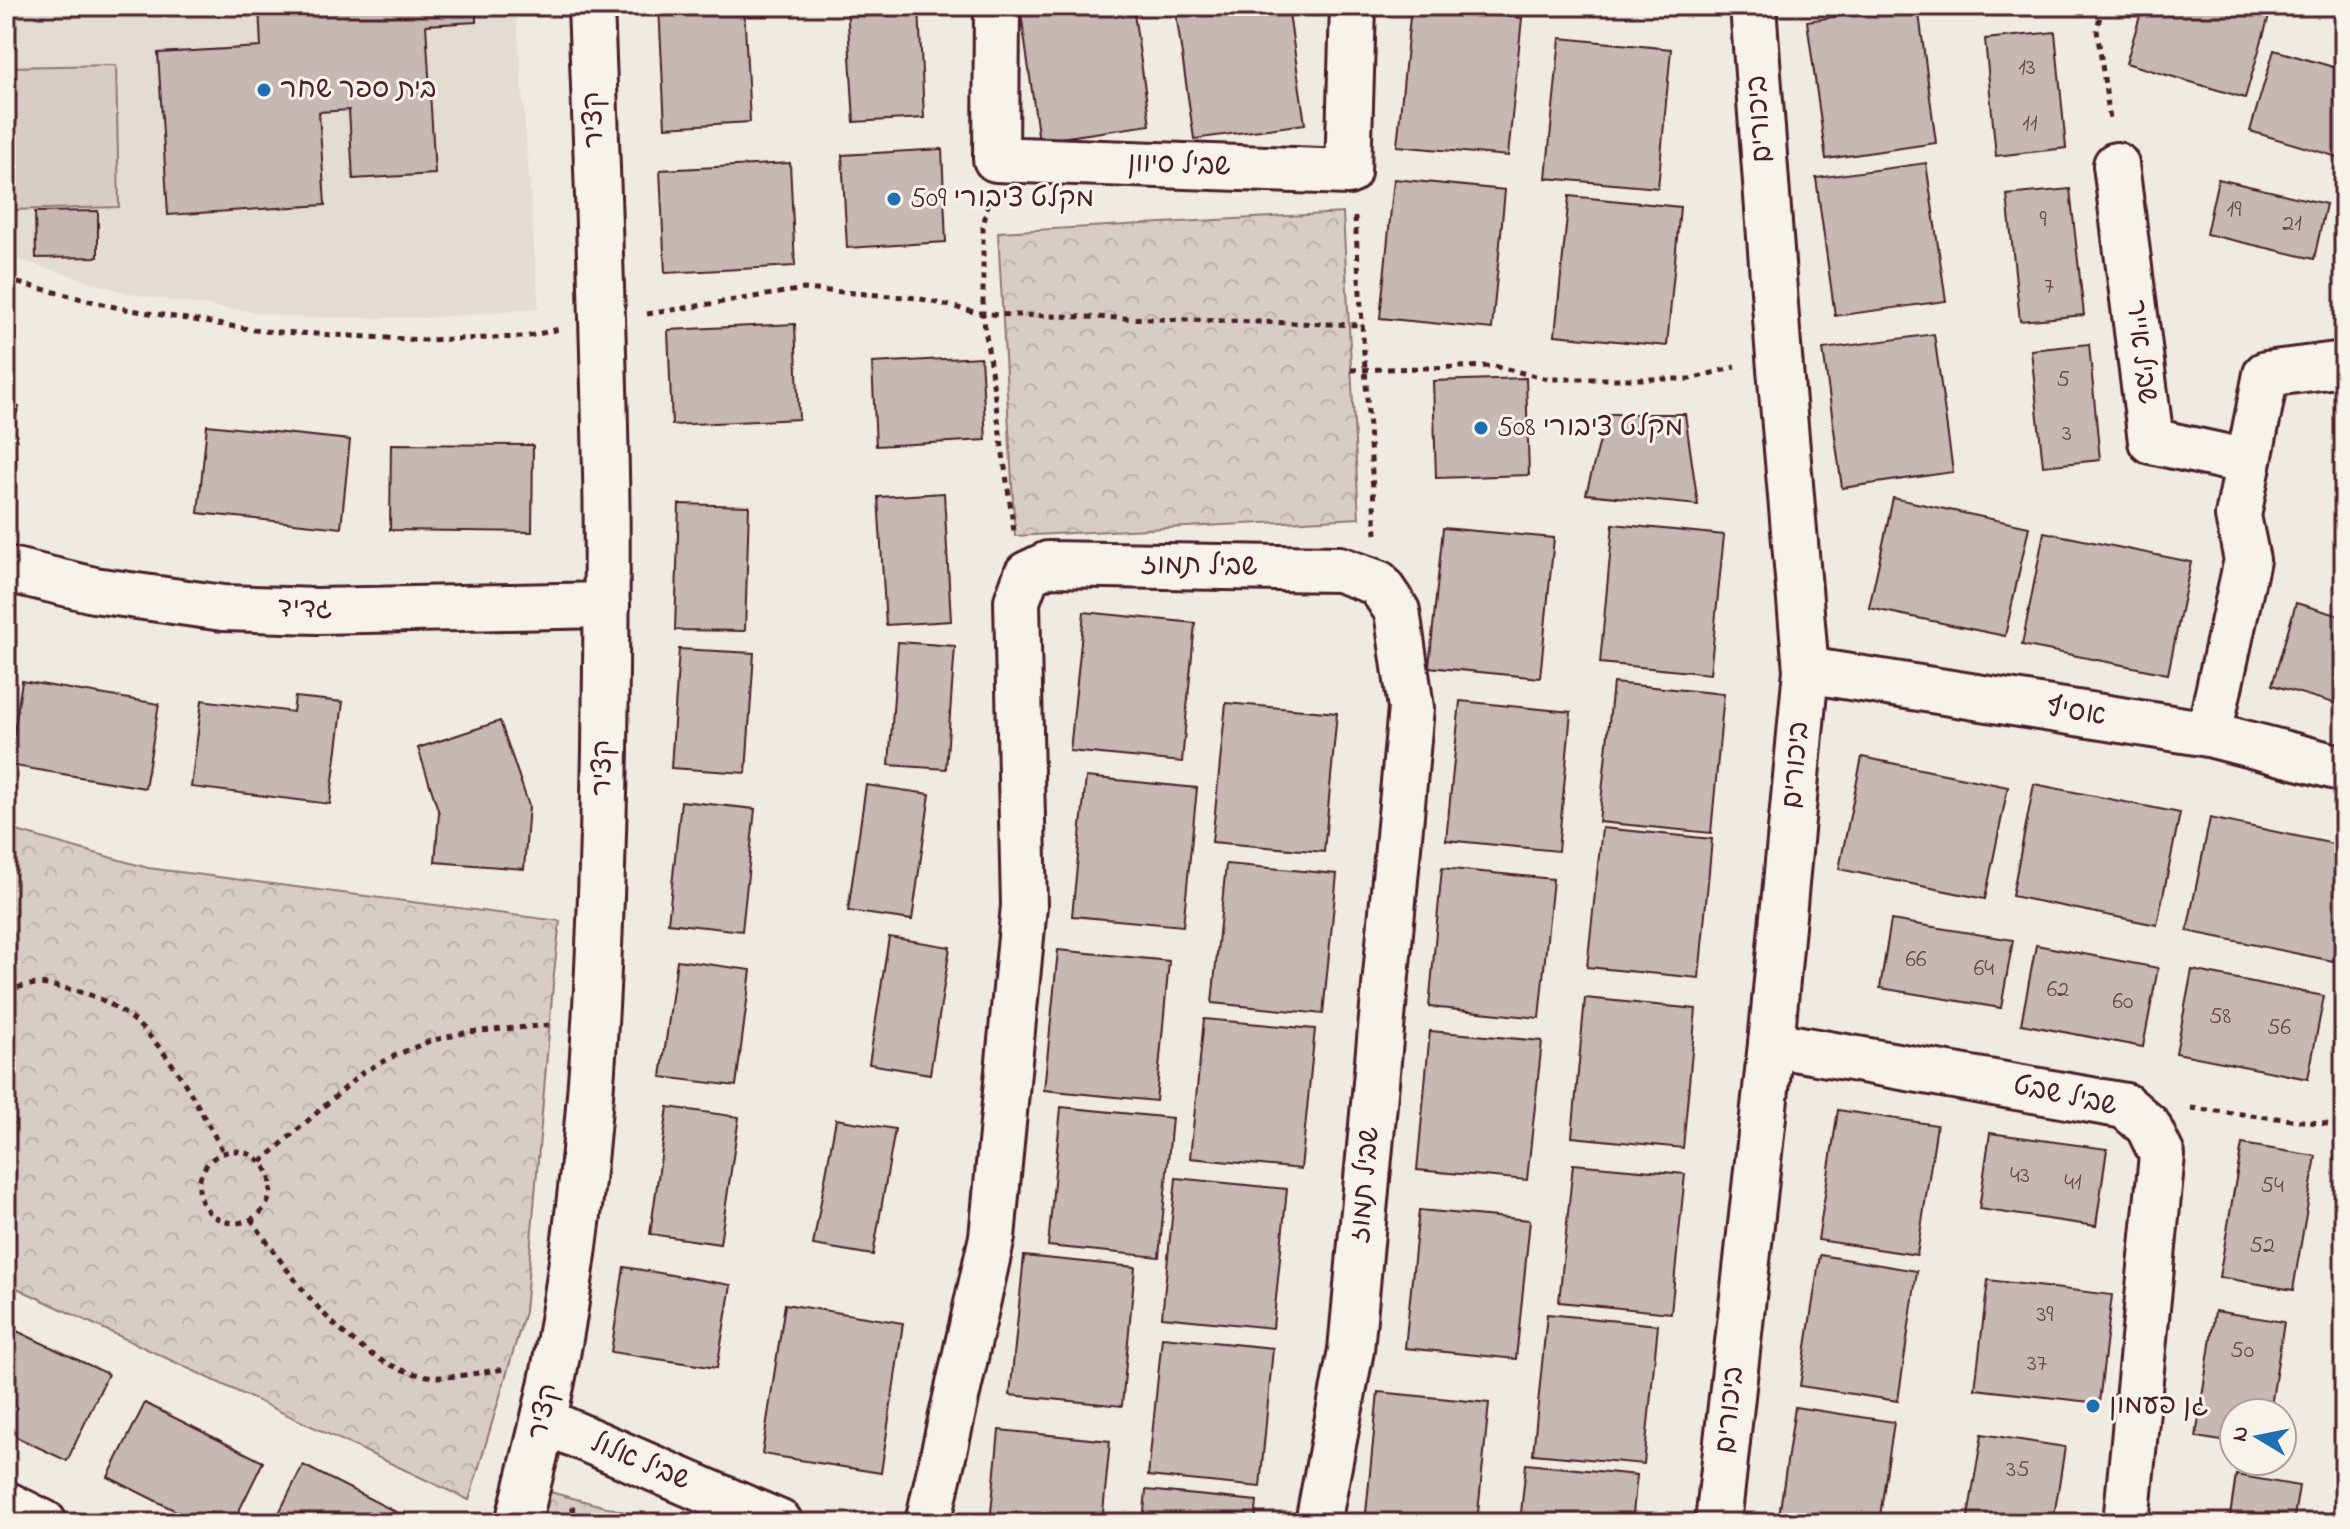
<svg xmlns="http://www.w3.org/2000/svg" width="2350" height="1529" viewBox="0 0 2350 1529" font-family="'Indie Flower','Playpen Sans Hebrew',sans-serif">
  <defs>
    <pattern id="park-crowns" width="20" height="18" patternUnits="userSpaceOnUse" patternTransform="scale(2)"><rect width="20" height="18" fill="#d8cdc6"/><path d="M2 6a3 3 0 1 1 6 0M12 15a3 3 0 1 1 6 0" fill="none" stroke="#bbb0aa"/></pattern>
  </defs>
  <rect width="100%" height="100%" fill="#f0ebe0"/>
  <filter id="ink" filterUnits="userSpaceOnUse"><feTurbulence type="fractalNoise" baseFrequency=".0125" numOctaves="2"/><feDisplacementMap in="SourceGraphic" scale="16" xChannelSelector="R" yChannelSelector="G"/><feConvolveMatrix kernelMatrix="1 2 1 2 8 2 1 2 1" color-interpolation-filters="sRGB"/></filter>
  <g filter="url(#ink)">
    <path fill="#e3dcd2" d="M6 6H516L539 308 428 318H305L228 309 130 294 17 259 16 215H6Z"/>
    <path fill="#d8cdc6" stroke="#917678" stroke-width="2" d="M116 65 119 207 6 210V67Z"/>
    <g fill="url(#park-crowns)" stroke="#917678" stroke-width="2">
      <path d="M1343 213 1359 518 1015 536 998 232Z"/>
      <path d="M6 828 148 868 560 921 554 973 525 1312 469 1500 6 1283Z"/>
      <path d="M535 1488 666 1523H524Z"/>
    </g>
    <g fill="#c6b8b3" stroke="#4a1f2b" stroke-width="2">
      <path d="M259 6H476V22L426 25 435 174 353 179 349 110 319 112 325 205 168 215 158 53 261 47Z"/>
      <path d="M659 6H744L750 122 665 127Z"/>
      <path d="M847 6H919L924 118 854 122Z"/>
      <path d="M1020 6H1133L1150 125 1039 141Z"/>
      <path d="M1175 6H1288L1305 124 1194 139Z"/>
      <path d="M1908 6H1918L1936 143 1826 159 1807 21Z"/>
      <path d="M2143 6H2234L2269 16 2245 98 2126 63Z"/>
      <path d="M1411 7 1522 18 1508 156 1397 146Z"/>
      <path d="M2055 32 2066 148 1996 156 1985 39Z"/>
      <path d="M1560 38 1671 49 1658 188 1546 178Z"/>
      <path d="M2274 50 2344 70V159L2250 131Z"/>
      <path d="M942 149 946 242 847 248 842 155Z"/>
      <path d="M790 163 795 266 665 273 660 170Z"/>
      <path d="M1926 163 1946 301 1835 316 1816 178Z"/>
      <path d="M1394 179 1505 190 1492 329 1380 318Z"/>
      <path d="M2218 179 2326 204 2314 259 2206 234Z"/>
      <path d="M2070 189 2084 315 2020 321 2007 195Z"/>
      <path d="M1569 196 1680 207 1667 346 1555 335Z"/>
      <path d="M98 211V257L36 258 35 212Z"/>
      <path d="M795 324 799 419 672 425 668 330Z"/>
      <path d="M1934 334 1953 472 1842 488 1823 349Z"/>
      <path d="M2089 344 2100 460 2043 466 2031 350Z"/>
      <path d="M981 357 986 440 876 446 872 363Z"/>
      <path d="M1526 378 1529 475 1436 478 1433 381Z"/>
      <path d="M6 402 19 407 6 439Z"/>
      <path d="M1607 414H1685L1698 505 1586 494Z"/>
      <path d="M207 425 350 440 341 528 198 513Z"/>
      <path d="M391 444 533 445 532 532 390 530Z"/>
      <path d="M944 493 951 621 886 625 878 497Z"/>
      <path d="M1893 498 2029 527 2005 636 1869 608Z"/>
      <path d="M679 504 749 506 745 631 675 630Z"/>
      <path d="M1613 524 1724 535 1710 674 1600 663Z"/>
      <path d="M1443 528 1554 538 1540 678 1429 667Z"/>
      <path d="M2044 532 2191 562 2168 674 2022 645Z"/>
      <path d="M2296 603 2344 617V706L2272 685Z"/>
      <path d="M1084 612 1195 623 1182 762 1070 751Z"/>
      <path d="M898 642 955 646 946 769 889 765Z"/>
      <path d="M679 649 754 653 746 773 671 768Z"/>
      <path d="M22 681 159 704 145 788 9 765Z"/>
      <path d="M1613 683 1724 694 1711 833 1599 822Z"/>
      <path d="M295 697 343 702 330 804 191 787 202 700 293 712Z"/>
      <path d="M1460 701 1571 712 1558 851 1446 840Z"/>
      <path d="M1226 703 1337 713 1324 852 1212 842Z"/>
      <path d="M500 721 529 806 524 869 435 862 439 813 418 748Z"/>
      <path d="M1862 757 2008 787 1985 899 1839 869Z"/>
      <path d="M1086 777 1197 788 1183 926 1072 916Z"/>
      <path d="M2034 784 2180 813 2157 925 2012 896Z"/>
      <path d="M866 785 930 794 912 920 848 911Z"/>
      <path d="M681 801 755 809 742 931 668 923Z"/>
      <path d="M2210 818 2344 846V909L2333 961 2187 931Z"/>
      <path d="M1602 828 1712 839 1699 978 1587 967Z"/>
      <path d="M1226 864 1337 874 1323 1014 1212 1003Z"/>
      <path d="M1442 868 1553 879 1539 1018 1429 1007Z"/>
      <path d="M1891 920 2013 940 2001 1008 1880 988Z"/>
      <path d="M889 937 950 947 930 1074 869 1064Z"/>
      <path d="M2036 945 2158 968 2143 1047 2021 1024Z"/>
      <path d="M1058 950 1169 961 1156 1101 1044 1090Z"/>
      <path d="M677 960 751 970 736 1086 661 1077Z"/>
      <path d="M2192 970 2324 996 2308 1079 2176 1053Z"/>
      <path d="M1585 998 1696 1009 1683 1148 1572 1137Z"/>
      <path d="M1204 1019 1315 1029 1301 1169 1190 1158Z"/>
      <path d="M1430 1031 1542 1041 1527 1180 1417 1170Z"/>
      <path d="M668 1107 739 1117 720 1244 650 1234Z"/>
      <path d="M1061 1107 1172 1118 1159 1257 1048 1246Z"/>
      <path d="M1838 1110 1937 1125 1917 1255 1818 1240Z"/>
      <path d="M836 1119 895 1129 873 1255 813 1245Z"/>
      <path d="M1990 1133 2107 1149 2096 1226 1979 1209Z"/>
      <path d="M2242 1144 2316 1156 2293 1290 2219 1277Z"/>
      <path d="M1573 1164 1685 1174 1671 1313 1559 1302Z"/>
      <path d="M1176 1178 1287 1189 1273 1328 1162 1317Z"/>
      <path d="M1419 1210 1530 1220 1516 1359 1405 1348Z"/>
      <path d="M1820 1255 1917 1271 1898 1401 1800 1386Z"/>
      <path d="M1024 1256 1135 1267 1122 1406 1010 1395Z"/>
      <path d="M624 1267 731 1285 717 1368 611 1352Z"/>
      <path d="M1988 1280 2112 1295 2099 1403 1975 1389Z"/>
      <path d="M785 1304 903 1323 881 1473 762 1454Z"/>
      <path d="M2215 1311 2284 1322 2270 1413H2234V1443L2196 1437Z"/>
      <path d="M1547 1314 1658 1325 1644 1464 1533 1454Z"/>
      <path d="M6 1326 108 1374 67 1461 6 1432Z"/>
      <path d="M1162 1337 1273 1348 1260 1487 1148 1476Z"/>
      <path d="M1378 1392 1489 1403 1477 1523H1365Z"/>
      <path d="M145 1403 263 1462 233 1523H200L108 1477Z"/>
      <path d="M1795 1407 1894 1422 1879 1523H1778Z"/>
      <path d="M999 1430 1110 1441 1102 1523H990Z"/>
      <path d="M1982 1434 2065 1447 2053 1523H1967Z"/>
      <path d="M1526 1464 1637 1475 1632 1523H1520Z"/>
      <path d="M303 1465 416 1522V1523H274Z"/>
      <path d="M2236 1475 2299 1486 2293 1523H2229Z"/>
      <path d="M1146 1490 1257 1501 1255 1523H1143Z"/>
    </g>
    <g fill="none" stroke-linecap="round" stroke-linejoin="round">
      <g stroke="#4a1f2b" stroke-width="50">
        <g id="minor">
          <path d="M997 6 996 159 1348 172 1353 6"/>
          <path d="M2116 165 2151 441 2248 462"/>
          <path d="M6 569 94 590 223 608 317 611 607 605"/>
          <path d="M1806 670 2209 734 2344 769"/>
          <path d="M2209 734 2247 560 2238 516 2266 374 2344 364"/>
          <path d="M1771 1044 2125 1106 2148 1126 2162 1155 2126 1523"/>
          <path d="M544 1421 780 1523"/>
          <path d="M6 1504 44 1523"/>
          <path d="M518 1523C531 1471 545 1419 555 1366 593 1163 601 955 605 749 606 657 608 565 606 473 603 317 597 162 591 6"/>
          <path d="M928 1523 992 1237 1024 906 1017 601 1027 574 1048 564 1339 569 1378 583 1397 611 1411 708 1351 1350 1318 1523"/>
          <path d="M1718 1523 1771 1044 1806 670 1778 345 1753 6"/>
        </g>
      </g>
      <g stroke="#4a1f2b" stroke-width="5" stroke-dasharray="6 6" stroke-linecap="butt">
        <path d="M2102 6 2097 30 2110 120"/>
        <path d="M988 203 983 227V314L1014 531"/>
        <path d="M1355 217 1376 534"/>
        <path d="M6 280 119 308 261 331 423 340 525 337 559 329"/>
        <path d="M647 314 804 289 917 298 983 314 1363 325"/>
        <path d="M1351 370 1494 366 1548 379H1690L1735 367"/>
        <path d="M6 990C16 988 26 985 37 984 46 984 58 987 67 989 150 1003 187 1087 224 1153"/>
        <path d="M2191 1108 2344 1126"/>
        <circle cx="235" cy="1187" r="36"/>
        <path d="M261 1162 363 1072 396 1055 430 1041 468 1032 550 1025"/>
        <path d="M251 1219C294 1280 355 1374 439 1377 461 1377 485 1371 507 1369"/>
        <path d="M572 1506 578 1523"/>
      </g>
      <use href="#minor" stroke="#f7f3e8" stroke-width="44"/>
    </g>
  </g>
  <g fill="#1f6fb2" stroke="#f7f3e8" stroke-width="3">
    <circle cx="264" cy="90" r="8"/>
    <circle cx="894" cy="199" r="8"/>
    <circle cx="1481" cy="428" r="8"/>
    <circle cx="2093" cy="1406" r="8"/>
  </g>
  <g text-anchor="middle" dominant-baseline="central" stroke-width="6" stroke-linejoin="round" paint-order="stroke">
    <g font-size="24" fill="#69454d">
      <text x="2027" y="68">13</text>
      <text x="2030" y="124">11</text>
      <text x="2234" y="210">19</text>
      <text x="2043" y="220">9</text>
      <text x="2292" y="224">21</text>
      <text x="2049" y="287">7</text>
      <text x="2063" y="380">5</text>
      <text x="2067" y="434">3</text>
      <text x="1916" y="960">66</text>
      <text x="1984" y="969">64</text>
      <text x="2058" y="990">62</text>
      <text x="2123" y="1002">60</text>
      <text x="2220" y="1017">58</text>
      <text x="2279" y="1028">56</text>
      <text x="2020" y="1176">43</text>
      <text x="2073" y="1183">41</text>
      <text x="2272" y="1186">54</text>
      <text x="2262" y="1246">52</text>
      <text x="2045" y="1315">39</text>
      <text x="2242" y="1351">50</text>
      <text x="2037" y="1364">37</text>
      <text x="2018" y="1470">35</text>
    </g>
    <g font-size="28" fill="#4a1f2b" stroke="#f7f3e8" text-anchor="start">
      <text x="280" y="90">בית ספר שחר</text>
      <text x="910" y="199">מקלט ציבורי 509</text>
      <text x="1497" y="428">מקלט ציבורי 508</text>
      <text x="2109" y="1406">גן פעמון</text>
    </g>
    <g font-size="28" fill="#4a1f2b" stroke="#f7f3e8">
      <text transform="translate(1761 119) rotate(-94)">ביכורים</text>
      <text transform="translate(595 120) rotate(-92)">קציר</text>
      <text transform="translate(1179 166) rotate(2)">שביל סיוון</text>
      <text transform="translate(2140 352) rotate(83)">שביל אייר</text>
      <text transform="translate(1199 567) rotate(1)">שביל תמוז</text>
      <text transform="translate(305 610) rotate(1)">גדיד</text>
      <text transform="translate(2076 713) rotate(9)">אסיף</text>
      <text transform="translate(1797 765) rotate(-85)">ביכורים</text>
      <text transform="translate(604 768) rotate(-89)">קציר</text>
      <text transform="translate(2065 1097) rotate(12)">שביל שבט</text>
      <text transform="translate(1366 1185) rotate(-85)">שביל תמוז</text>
      <text transform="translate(1731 1410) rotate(-84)">ביכורים</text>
      <text transform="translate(545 1412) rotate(-77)">קציר</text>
      <text transform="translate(640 1463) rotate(23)">שביל אלול</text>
    </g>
  </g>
  <rect width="2350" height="1529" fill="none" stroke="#f7f3e8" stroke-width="32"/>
  <rect x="16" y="16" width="2318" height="1497" fill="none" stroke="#4a1f2b" stroke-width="3" filter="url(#ink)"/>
  <g transform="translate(2258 1437) rotate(280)"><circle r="38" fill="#f7f3e8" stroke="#b29e9c" stroke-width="2"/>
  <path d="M0-6L14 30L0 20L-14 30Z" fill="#1f6fb2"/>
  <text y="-12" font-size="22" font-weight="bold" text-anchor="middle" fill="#4a1f2b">N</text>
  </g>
</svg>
